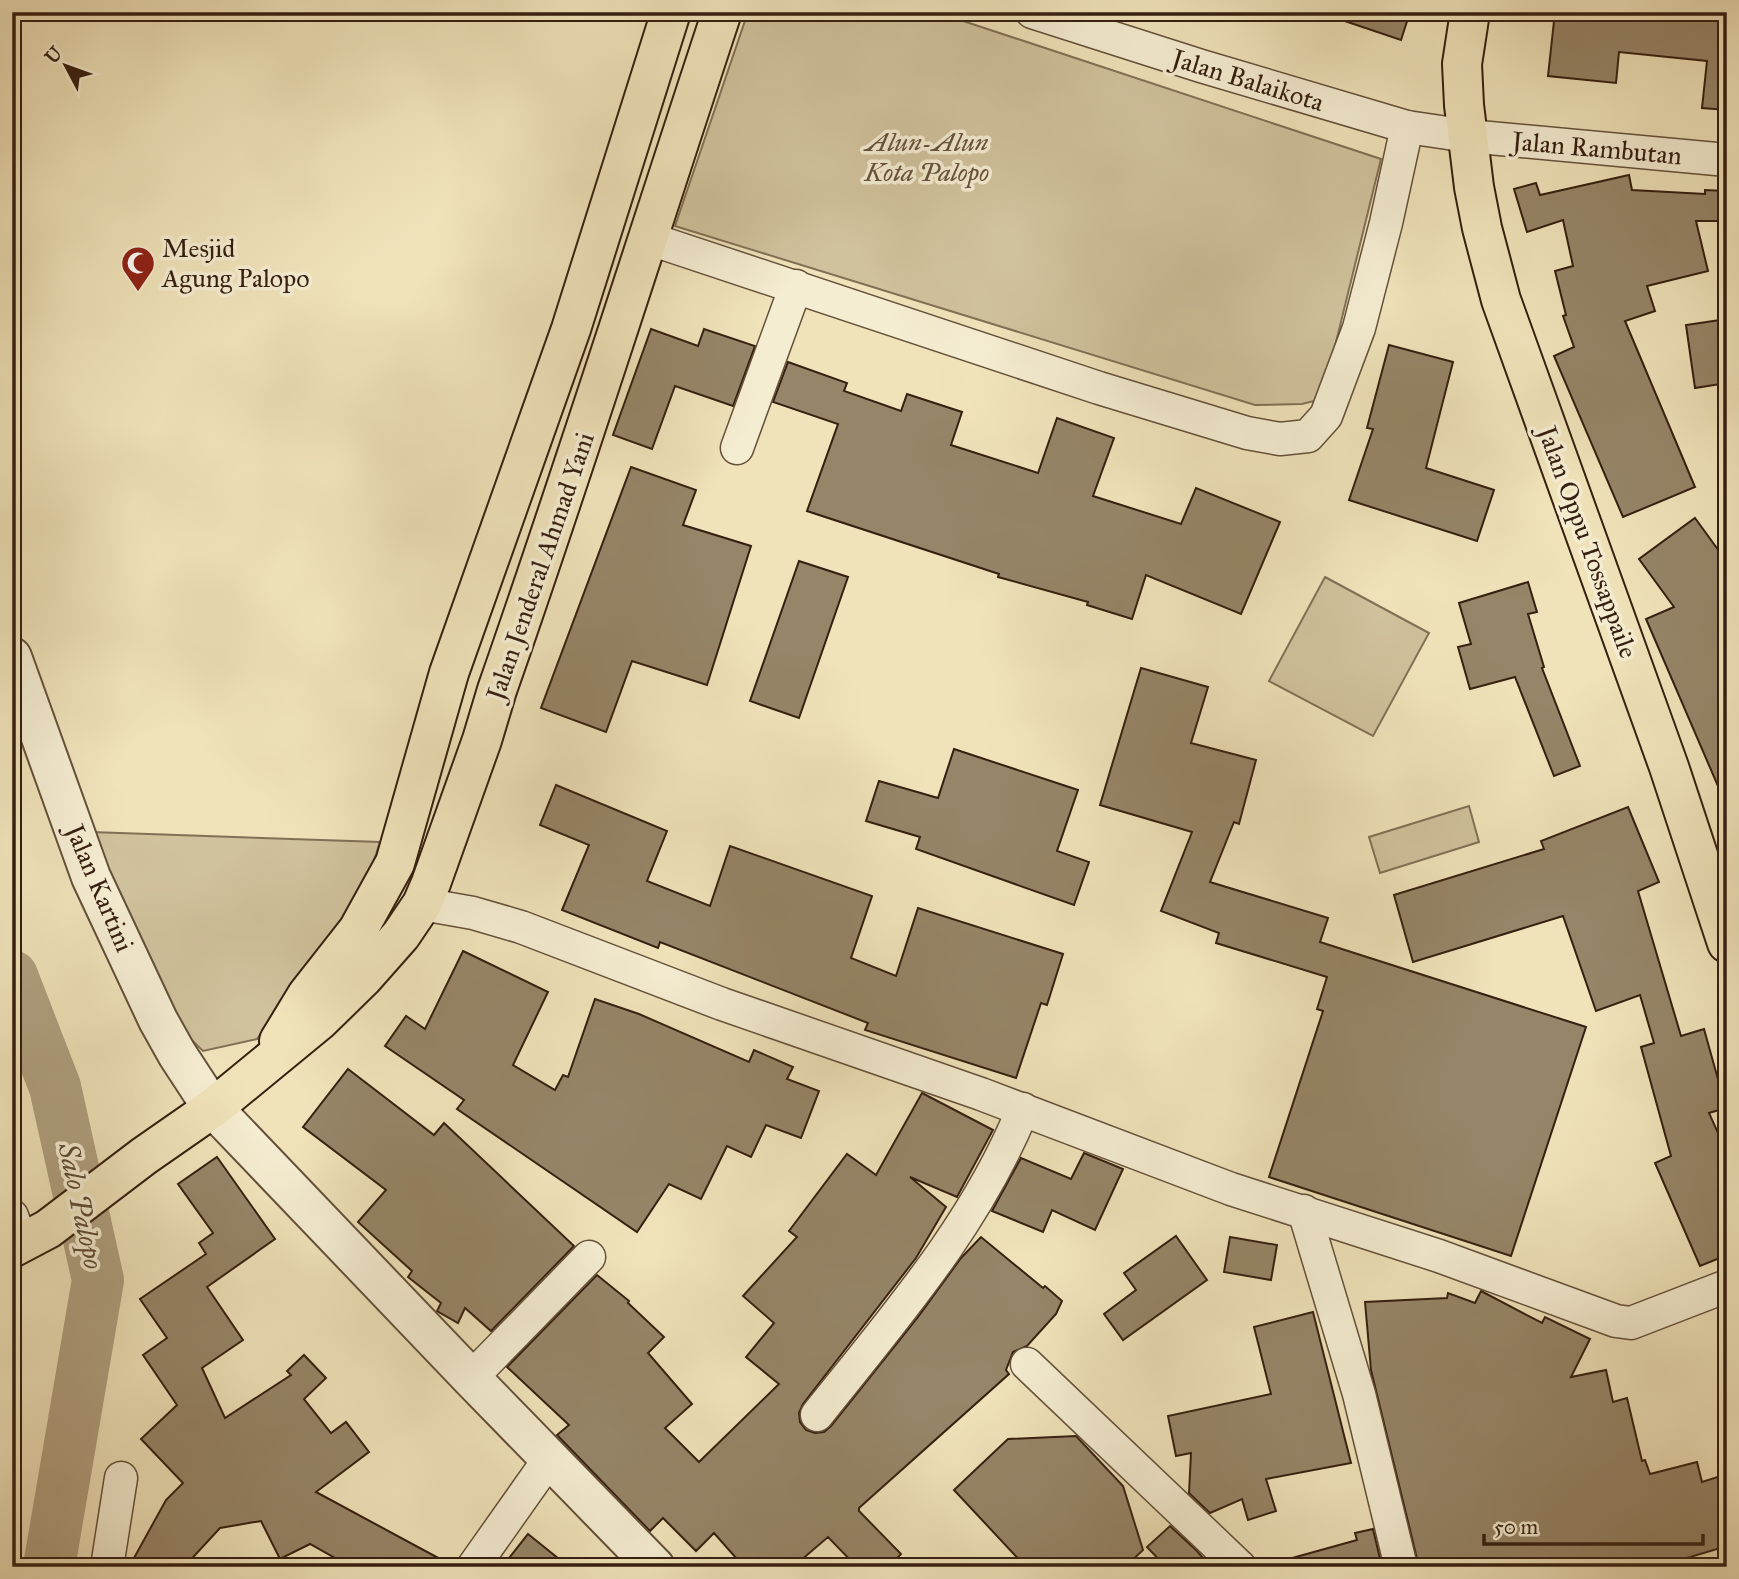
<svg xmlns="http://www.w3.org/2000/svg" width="1739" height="1579" viewBox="0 0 1739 1579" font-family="'IM FELL Great Primer',serif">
  <rect width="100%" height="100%" fill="#f0e3ba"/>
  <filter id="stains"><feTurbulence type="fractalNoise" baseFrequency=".00286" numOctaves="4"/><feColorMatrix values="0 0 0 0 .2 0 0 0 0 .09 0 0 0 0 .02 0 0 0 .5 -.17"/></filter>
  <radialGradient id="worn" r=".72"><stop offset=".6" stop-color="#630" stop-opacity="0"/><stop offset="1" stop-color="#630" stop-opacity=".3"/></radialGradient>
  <g fill="#d0c29d" stroke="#827056" stroke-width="2">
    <path d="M748 12H936L1381 159 1322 399 1302 404 1255 405 675 226Z"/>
    <path d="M1325 577 1429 633 1373 736 1269 681Z"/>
    <path d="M1469 806 1479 842 1380 873 1369 837Z"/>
    <path d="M91 832 380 842 362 898 257 1039 203 1051 169 1018Z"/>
  </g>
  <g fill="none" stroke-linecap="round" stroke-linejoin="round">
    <path stroke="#b0a080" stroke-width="52" d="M12 976 55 1087 98 1280 49 1567"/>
  </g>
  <g fill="#968568" stroke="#351f10" stroke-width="2">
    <path d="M1331 12H1410L1401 40 1330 16Z"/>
    <path d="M1555 12H1727V110L1702 108 1707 61 1619 52 1616 83 1548 76Z"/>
    <path d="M1629 175 1632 190 1705 194V190L1727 191V221H1696L1708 271 1647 286 1655 311 1625 321 1695 487 1623 517 1554 356 1574 347 1563 316 1566 315 1555 271 1573 266 1563 220 1527 232 1514 189 1536 183 1540 195Z"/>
    <path d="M1727 319V383L1695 388 1686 325Z"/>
    <path d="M651 329 698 346 704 329 755 346 733 406 675 386 652 449 613 435Z"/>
    <path d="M1389 345 1453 362 1426 468 1494 490 1477 541 1349 500 1373 429 1367 428Z"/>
    <path d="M788 362 847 383 844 391 901 411 907 394 962 412 951 445 1038 473 1057 418 1114 438 1093 496 1181 524 1196 488 1280 522 1241 614 1146 575 1132 619 1087 605 1088 602 998 577 999 574 807 511 838 424 773 402Z"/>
    <path d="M631 467 696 490 683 525 751 546 707 685 632 661 606 732 541 708Z"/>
    <path d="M1695 518 1727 562V807L1646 619 1674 607 1639 559Z"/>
    <path d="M799 561 848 577 799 718 750 701Z"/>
    <path d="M1528 582 1537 612 1528 614 1544 667 1542 668 1580 766 1554 776 1515 677 1470 689 1458 647 1471 644 1459 603Z"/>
    <path d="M1141 668 1208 687 1191 743 1256 760 1239 824 1234 822 1210 882 1328 918 1320 942 1586 1027 1511 1256 1269 1177 1323 1011 1317 1009 1327 977 1216 943 1219 933 1161 911 1192 832 1100 805Z"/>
    <path d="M954 749 1078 790 1057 851 1089 862 1074 905 916 849 920 837 866 821 879 781 938 798Z"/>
    <path d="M556 785 667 831 647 881 710 906 730 846 872 896 851 958 896 976 918 908 1063 954 1047 1005 1041 1003 1016 1078 865 1030 868 1023 660 942 658 948 562 910 589 845 540 825Z"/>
    <path d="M1628 807 1659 882 1638 891 1681 1036 1704 1029 1726 1108 1709 1113 1727 1153V1255L1700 1266 1655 1163 1671 1156 1641 1047 1654 1043 1640 995 1596 1011 1563 916 1413 962 1394 895 1544 849 1541 841Z"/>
    <path d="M463 951 548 992 513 1065 555 1090 563 1075 568 1077 595 999 639 1014 749 1062 754 1050 793 1067 787 1079 819 1091 801 1138 766 1125 751 1157 727 1146 701 1199 669 1184 637 1232 457 1109 464 1100 385 1046 406 1016 425 1029Z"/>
    <path d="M348 1069 434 1135 444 1123 574 1246 491 1331 465 1308 458 1323 437 1311 441 1303 408 1277 412 1271 358 1222 386 1190 303 1127Z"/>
    <path d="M922 1093 993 1130 957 1197 910 1177 946 1207 916 1258 803 1404 799 1413 800 1422 806 1430 815 1433 824 1432 831 1426 918 1317 961 1258 981 1237 1043 1288 1045 1286 1062 1301 1056 1314 1027 1346 1013 1352 1006 1370 1009 1374 859 1508V1511L901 1554 889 1567H857L828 1537 793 1567H744L714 1533 696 1551 663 1518 650 1531 557 1435 569 1425 507 1367 597 1275 629 1301 628 1303 664 1337 648 1353 692 1404 665 1428 699 1462 779 1384 746 1357 774 1323 743 1296 797 1237 789 1231 847 1154 876 1175Z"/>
    <path d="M1084 1153 1123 1169 1095 1230 1052 1210 1043 1232 992 1211 1021 1158 1071 1179Z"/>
    <path d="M217 1157 275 1239 207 1287 243 1340 202 1368 225 1418 291 1375 287 1371 304 1355 326 1378 304 1399 331 1433 346 1422 369 1452 316 1492 455 1567H351L310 1544 280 1559 261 1521 220 1528 184 1567H129L166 1500 183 1483 141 1439 177 1405 143 1355 167 1338 140 1299 206 1254 199 1243 213 1233 178 1184Z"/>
    <path d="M1176 1236 1207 1280 1123 1340 1104 1314 1136 1290 1124 1273Z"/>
    <path d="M1230 1237 1277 1245 1271 1280 1224 1272Z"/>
    <path d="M1481 1291 1542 1323 1545 1317 1590 1339 1571 1377 1606 1370 1613 1402 1627 1398 1642 1461 1645 1460 1650 1474 1697 1462 1702 1482 1727 1474V1546L1657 1567H1419L1371 1370 1365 1302 1447 1298 1448 1293 1475 1303Z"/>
    <path d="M1313 1312 1351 1463 1266 1479 1276 1511 1248 1520 1242 1499 1210 1513 1189 1493 1191 1453 1176 1456 1168 1416 1271 1394 1254 1327Z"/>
    <path d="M1076 1436 1123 1486 1143 1550 1125 1567H1026L954 1490 1008 1439Z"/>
    <path d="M1170 1526 1196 1550 1211 1567H1166L1147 1547Z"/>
    <path d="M1373 1529 1382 1567H1286L1285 1560 1357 1540 1355 1533Z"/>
    <path d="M528 1534 569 1567H502Z"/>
  </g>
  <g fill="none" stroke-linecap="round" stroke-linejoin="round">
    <g stroke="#64503a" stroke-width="35">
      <g id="minor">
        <path d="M1032 12 1201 66 1407 127 1468 136 1727 160"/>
        <path d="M647 238 1099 388 1247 433 1280 439 1308 436 1326 416 1359 328 1386 223 1407 127"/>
        <path d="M737 448 796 286"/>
        <path d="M422 904 473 913 521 927 722 1004 981 1094 1231 1189 1439 1256 1616 1321 1631 1323 1727 1286"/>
        <path d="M1304 1211 1359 1394 1401 1567"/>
        <path d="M12 1216 22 1243"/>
        <path d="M1027 1364 1240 1567"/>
        <path d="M471 1378 589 1257"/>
        <path d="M817 1415C894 1318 976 1225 1023 1109"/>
        <path d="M107 1567 121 1478"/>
        <path d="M473 1567 550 1458"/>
      </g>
    </g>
    <g stroke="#64503a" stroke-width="42">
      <path id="tertiary" d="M12 657 91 877 158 1020 177 1054 211 1106 471 1378 655 1567"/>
    </g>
    <g stroke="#351f10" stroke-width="42">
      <path id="primary" d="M1470 12 1462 64 1464 105 1474 187 1482 228 1501 300 1669 767 1727 943"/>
    </g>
    <g stroke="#351f10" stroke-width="42">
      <g id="trunk">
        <path d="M279 1041 307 995 358 930 395 863 449 673 571 329 671 12"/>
        <path d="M12 1248 48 1229 144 1156 213 1108 320 1020 363 978 401 935 422 904 431 883 482 740 497 690C576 465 647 238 722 12"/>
      </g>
    </g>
    <use href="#minor" stroke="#f5edd2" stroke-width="32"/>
    <use href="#tertiary" stroke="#f5edd2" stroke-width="38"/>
    <use href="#primary" stroke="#f0e3ba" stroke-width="38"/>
    <use href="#trunk" stroke="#f0e3ba" stroke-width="38"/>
  </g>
  <defs>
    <g id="mosque-pin" transform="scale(1.75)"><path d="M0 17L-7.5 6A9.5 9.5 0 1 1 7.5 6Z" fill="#8f2418" stroke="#f5edd2"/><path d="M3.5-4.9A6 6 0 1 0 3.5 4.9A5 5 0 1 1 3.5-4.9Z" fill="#fff"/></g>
  </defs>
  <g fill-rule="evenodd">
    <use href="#mosque-pin" x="138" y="263"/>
  </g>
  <g text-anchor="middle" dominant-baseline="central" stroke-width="7" stroke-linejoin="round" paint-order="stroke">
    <g font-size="26" fill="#351f10" stroke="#f5edd2">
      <text transform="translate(1248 80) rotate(17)">Jalan Balaikota</text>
      <text transform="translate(1597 148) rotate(5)">Jalan Rambutan</text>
      <text transform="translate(1588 542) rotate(70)">Jalan Oppu Tossappaile</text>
      <text transform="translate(540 566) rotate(-71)">Jalan Jenderal Ahmad Yani</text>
      <text transform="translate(100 888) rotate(67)">Jalan Kartini</text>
    </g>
    <g font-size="26" font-style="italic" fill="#64503a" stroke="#f5edd2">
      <text x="927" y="142">Alun-Alun<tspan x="927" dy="30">Kota Palopo</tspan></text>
    </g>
    <g font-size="26" fill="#351f10" stroke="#f5edd2" text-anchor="start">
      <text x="162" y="248">Mesjid<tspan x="162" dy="30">Agung Palopo</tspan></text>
    </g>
    <g font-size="28" font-style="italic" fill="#604c37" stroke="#f5edd2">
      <text transform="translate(81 1206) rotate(78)">Salo Palopo</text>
    </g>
  </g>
  <rect width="1739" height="1579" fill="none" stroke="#f0e3ba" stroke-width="42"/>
  <rect x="14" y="14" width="1711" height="1551" fill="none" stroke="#351f10" stroke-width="3.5"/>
  <rect x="21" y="21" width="1697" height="1537" fill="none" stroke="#351f10" stroke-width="2"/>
  <g transform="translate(66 66) rotate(311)" stroke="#f5edd2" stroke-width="5" paint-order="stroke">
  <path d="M0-5L12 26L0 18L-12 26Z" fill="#351f10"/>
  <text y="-10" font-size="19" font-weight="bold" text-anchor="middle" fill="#351f10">U</text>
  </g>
  <path d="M1484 1534v10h219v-10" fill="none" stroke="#351f10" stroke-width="3.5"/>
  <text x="1494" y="1534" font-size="21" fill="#351f10" stroke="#f5edd2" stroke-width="5" paint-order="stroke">50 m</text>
  <rect width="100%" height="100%" filter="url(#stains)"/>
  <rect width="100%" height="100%" fill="url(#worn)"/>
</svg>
